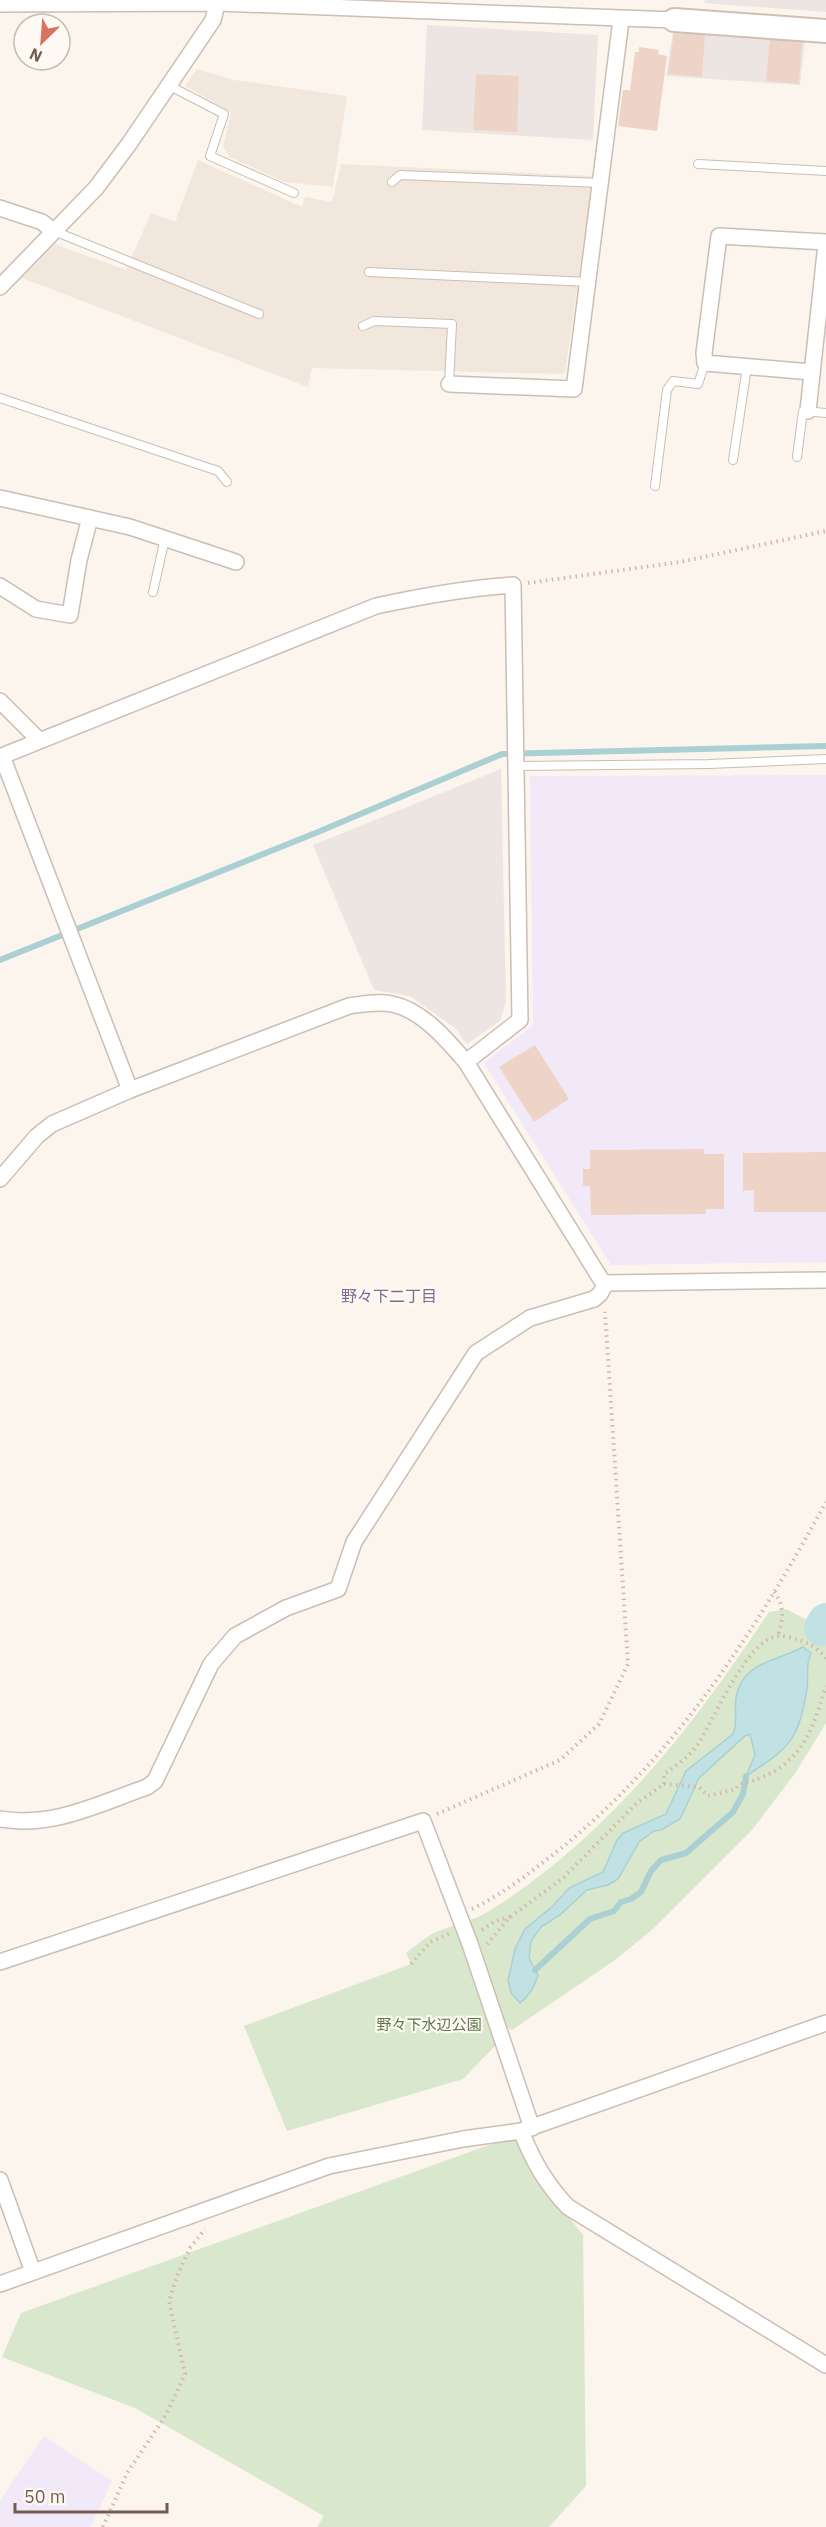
<svg xmlns="http://www.w3.org/2000/svg" width="826" height="2527" viewBox="0 0 826 2527" font-family="'IBM Plex Sans','Noto Sans JP',sans-serif">
  <rect width="100%" height="100%" fill="#fbf5ed"/>
  <g fill="#f2e7dc">
    <path d="M197 69 234 80 347 96 333 187 284 182 230 157 223 147 231 112 185 86Z"/>
    <path d="M198 160 302 207 305 197 332 202 341 164 593 176 565 374 312 368 308 387 22 278 54 244 126 270 151 213 175 222Z"/>
  </g>
  <g fill="#ece5e1">
    <path d="M705 0H826V12L704 3Z"/>
    <path d="M427 25 598 35 593 140 422 130Z"/>
    <path d="M673 31 805 39 800 85 666 76Z"/>
    <path d="M501 769 506 1003 500 1021 467 1044 455 1028 410 996 374 990 313 845Z"/>
  </g>
  <g fill="#f2e9f8">
    <path d="M826 775V1262L611 1265 484 1063 533 1025 530 776Z"/>
    <path d="M44 2436 112 2481 91 2527H0V2500Z"/>
  </g>
  <g fill="#d9e8cc">
    <path d="M786 1609 826 1630V1723L796 1772 752 1830 653 1929 615 1960 512 2030 506 2027 494 2047 463 2079 287 2131 244 2026 411 1964 406 1953C414 1947 423 1939 432 1934 451 1925 474 1921 491 1910 609 1835 693 1727 769 1612Z"/>
    <path d="M517 2135 536 2175 583 2235 586 2486 549 2527H317L324 2516 135 2408 2 2357 21 2313Z"/>
  </g>
  <path fill="#c2e1e4" stroke="#aad0d4" stroke-width="1.5" d="M803 1647 811 1653C805 1666 809 1676 807 1689 798 1742 789 1748 746 1776L755 1755 750 1734 745 1736 699 1778 680 1819 661 1830 654 1831 639 1842 618 1879 608 1885 587 1890 560 1915 541 1927 531 1941 529 1958 538 1975C534 1987 530 1995 520 2003L511 1993 508 1980 515 1949 525 1929 553 1906 569 1888 603 1872 617 1840 623 1833 666 1814 686 1771 733 1734C738 1724 734 1709 736 1697 743 1661 776 1662 803 1647Z"/>
  <g fill="none" stroke-linecap="round" stroke-linejoin="round">
    <g stroke="#aad0d4" stroke-width="6">
      <path d="M0 960 318 832 502 754 826 746"/>
      <path d="M535 1970 590 1919 614 1911 621 1902 631 1899 641 1892 651 1871 661 1860 686 1853 733 1812 743 1794 746 1776"/>
    </g>
    <path stroke="#c2e1e4" stroke-width="36" d="M822 1628 826 1621"/>
  </g>
  <g fill="#eed4c7">
    <path d="M674 33 705 35 702 77 668 74Z"/>
    <path d="M770 39 802 40 799 84 766 81Z"/>
    <path d="M639 47 659 50 658 54 667 56 657 131 618 126 623 90H630L635 52H639Z"/>
    <path d="M476 74 519 76 517 132 473 130Z"/>
    <path d="M535 1045 569 1099 534 1122 499 1067Z"/>
    <path d="M704 1149V1154H724V1209H706V1214L591 1215 590 1186H583V1169H590V1150Z"/>
    <path d="M826 1152V1212H754V1190L743 1191V1153Z"/>
  </g>
  <g fill="none" stroke-linecap="round" stroke-linejoin="round">
    <g stroke="#cdbdb3" stroke-width="10">
      <g id="lane">
        <path d="M168 85 224 114 210 156 294 193"/>
        <path d="M698 164 826 171"/>
        <path d="M392 182 400 175 601 183"/>
        <path d="M54 231 259 314"/>
        <path d="M369 272 589 282"/>
        <path d="M363 326 374 321 452 324 449 384"/>
        <path d="M0 398 218 471 227 482"/>
        <path d="M797 457 803 411 826 413"/>
        <path d="M733 460 747 367"/>
        <path d="M655 486 667 390 673 381 698 384 705 363"/>
        <path d="M153 592 165 538"/>
        <path d="M516 766 709 764 826 759"/>
      </g>
    </g>
    <g stroke="#cdbdb3" stroke-width="18">
      <g id="street">
        <path d="M0 4 218 3 674 20"/>
        <path d="M0 208 42 222 53 231"/>
        <path d="M0 287 96 188 129 144 213 20 218 0"/>
        <path d="M811 372 705 363 704 353 719 236 826 242"/>
        <path d="M449 384 574 389 621 20"/>
        <path d="M808 411 826 244"/>
        <path d="M0 498 130 527 236 562"/>
        <path d="M0 586 36 609 70 615 79 560 90 518"/>
        <path d="M0 701 38 739"/>
        <path d="M130 1090 2 756 376 606C422 596 466 588 513 585L520 1020 466 1062"/>
        <path d="M0 1179 37 1136 52 1124 130 1090 349 1006C363 1004 378 1001 392 1004 422 1010 447 1040 466 1062L602 1281 606 1283 826 1280"/>
        <path d="M0 1819C53 1828 98 1804 147 1787L155 1781 211 1664 235 1636 286 1608 338 1589 354 1542 476 1353 530 1318 594 1299 600 1294 606 1283"/>
        <path d="M0 1962 423 1821 470 1944 532 2128"/>
        <path d="M521 2131C533 2161 546 2184 568 2207L826 2365"/>
        <path d="M0 2180 33 2272"/>
        <path d="M0 2284 329 2166 463 2139 521 2131 826 2023"/>
      </g>
    </g>
    <g stroke="#d2bfb3" stroke-width="26">
      <path id="secondary" d="M674 20 826 31"/>
    </g>
    <g stroke="#d4b7a9" stroke-width="4" stroke-dasharray="1.5 4.5" stroke-linecap="butt">
      <path d="M528 583 680 562 826 531"/>
      <path d="M774 1592C785 1605 783 1621 778 1635"/>
      <path d="M664 1784 699 1787 708 1796 736 1789 738 1785C797 1770 809 1742 826 1686"/>
      <path d="M437 1814 560 1760 599 1724 628 1664 605 1312"/>
      <path d="M472 1909C503 1894 528 1874 555 1853 674 1759 754 1633 826 1502"/>
      <path d="M482 1930 495 1921 510 1917"/>
      <path d="M487 1944 510 1917 563 1878 636 1804 664 1784V1774C676 1766 689 1757 698 1744 714 1720 747 1639 778 1636 784 1635 791 1638 796 1639 807 1642 820 1649 826 1659"/>
      <path d="M411 1964 430 1942 449 1934"/>
      <path d="M103 2527 127 2473 166 2415 185 2374 169 2301 177 2276 190 2248 205 2229"/>
    </g>
    <use href="#lane" stroke="#fff" stroke-width="8"/>
    <use href="#street" stroke="#fff" stroke-width="15"/>
    <use href="#secondary" stroke="#fff" stroke-width="22"/>
  </g>
  <g text-anchor="middle" dominant-baseline="central" stroke-width="4.5" stroke-linejoin="round" paint-order="stroke">
    <g font-size="15" fill="#5b794a" stroke="#fef9f3">
      <text x="429" y="2024">野々下水辺公園</text>
    </g>
    <g font-size="16" fill="#816990" stroke="#fef9f3">
      <text x="389" y="1296">野々下二丁目</text>
    </g>
  </g>
  <g transform="translate(42 42) rotate(205)"><circle r="28" fill="#fef9f3" stroke="#c7bab2" stroke-width="1.5"/>
  <path d="M0-4.5L10 22L0 15L-10 22Z" fill="#d8735f"/>
  <text y="-9" font-size="16" font-weight="bold" text-anchor="middle" fill="#755c51">N</text>
  </g>
  <path d="M15 2503v9h152v-9" fill="none" stroke="#755c51" stroke-width="3"/>
  <text x="24" y="2503" font-size="18" fill="#755c51" stroke="#fef9f3" stroke-width="4.5" paint-order="stroke">50 m</text>
</svg>
